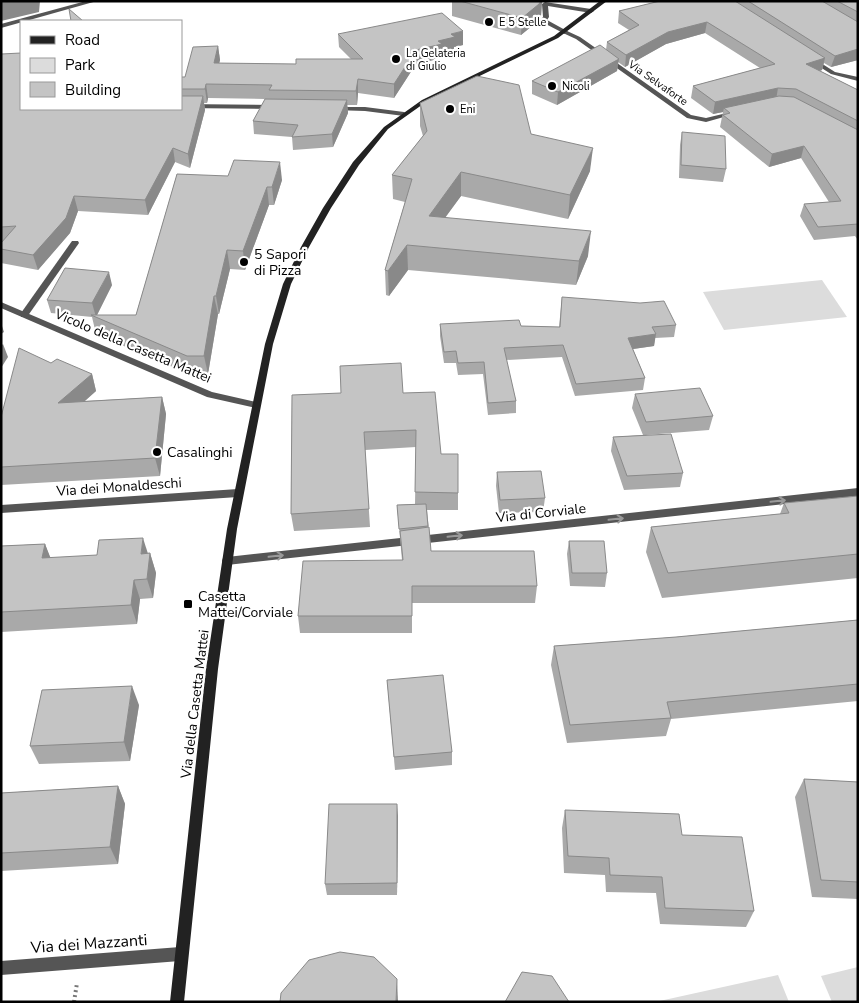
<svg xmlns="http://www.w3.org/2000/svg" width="859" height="1003" viewBox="0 0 859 1003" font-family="'Nunito Sans',sans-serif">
  <rect width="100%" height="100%" fill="#fff"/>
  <g fill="#dcdcdc">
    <path d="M822 280 847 317 724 330 703 292Z"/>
    <path d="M858 967V1002H832L821 976Z"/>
    <path d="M778 975 789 1002H655Z"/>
  </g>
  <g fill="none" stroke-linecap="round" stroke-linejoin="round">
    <path stroke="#777" stroke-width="4" stroke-dasharray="2 3" stroke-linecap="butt" d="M74 1002 77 983"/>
    <g fill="#555" fill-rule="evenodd">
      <path d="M545 2 591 9 594 11 591 13 548 6 549 17 547 20 567 31 568 32 565 34 540 21 543 17 542 4Z"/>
      <path d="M72 241H78L79 243 27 317H21V313Z"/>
    </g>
    <g fill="#555" fill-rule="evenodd">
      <path d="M86 1H97L1 28V24Z"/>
      <path d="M563 31H567L580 37 691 115 706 118 735 111 738 113 706 122 687 118 576 39 563 33Z"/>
      <path d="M809 58H813L835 72 858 77V81L831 74 809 60Z"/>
      <path d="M181 104 273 105 276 107 273 109 181 108Z"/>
      <path d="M335 107H365L404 112 407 114 404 116 365 111 333 110 332 109Z"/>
      <path d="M1 302 212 392 256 402 261 405 256 408 207 397 1 308Z"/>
      <path d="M858 488V496L227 565 223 564 222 561 223 558 227 557Z"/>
      <path d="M238 489 243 493 238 497 1 513V505Z"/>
      <path d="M180 947 185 949 187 954 185 959 180 961 1 975V961Z"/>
    </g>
    <path fill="#222" fill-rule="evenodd" d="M600 1H607L558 38 426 102 388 129 359 165 331 208 309 247 291 284 273 344 237 529 218 669 184 1002H170L206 669 227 529 265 344 283 284 301 247 323 208 353 162 384 127 422 100 554 36Z"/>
  </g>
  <g fill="#a9a9a9">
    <path d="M452 1H543L542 2 541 16 538 21 521 35 452 16Z"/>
    <path d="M660 1H858V60L831 67 824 63 822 70 820 71 858 90V240L855 236 814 240 800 216 804 204 829 202 801 158 769 167 720 127 723 112 713 114 691 98 693 86 760 68 705 33 666 44 625 67 618 62 617 71 557 105 532 94V81L606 50 607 42 629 30 618 23 619 11Z"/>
    <path d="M338 34 463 45 454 47V51L442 54V58L416 64 394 98 358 93 357 105H347L348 113 333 147 293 150 292 137 254 134 253 121 265 99 208 98 207 103H204L205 110 190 168 175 162 148 215 78 211 70 233 38 270 1 263V243L2 241H1V54L181 109V77H185L218 46 220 60 219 63 296 64 351 59 339 47Z"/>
    <path d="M420 103 531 134 590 171 568 219 461 196 445 217 588 256 576 285 408 270 389 296 386 295 385 270 405 202 393 199 392 175 423 136 420 126Z"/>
    <path d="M682 132 726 169 723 182 679 178 680 145Z"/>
    <path d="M177 174 282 180 274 205H269L245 270 230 269 219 314H218L208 374 191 375 96 334 92 317 51 313 47 300 112 285 97 315H136Z"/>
    <path d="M562 297 676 325 674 337 655 338 654 346 633 349 645 378 643 390 575 396 562 357 506 360 516 401V413L488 415 483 374 458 375 456 363H444L440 336V324L559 327Z"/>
    <path d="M51 363 92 374 96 391 85 401 162 397 166 414 160 476 1 485V417Z"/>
    <path d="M403 393 441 454 458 493V510H427L431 551 537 586 535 603H412V633H300L298 616 402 560 397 505 415 504 416 447 365 450 370 527 294 531 291 514 292 395Z"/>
    <path d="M635 394 713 416 709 430 646 435 683 473 680 487 624 490 611 451 613 437 643 435 632 408Z"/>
    <path d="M497 472 545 498 543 512 499 513 496 486Z"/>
    <path d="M858 496V578L662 598 646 552 651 527 780 514 784 503Z"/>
    <path d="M569 541 607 573 605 587 570 586 567 554Z"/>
    <path d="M45 544 50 558 150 553 156 573 153 598 140 599 137 624 1 632V546Z"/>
    <path d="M858 620V701L671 719 666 736 567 743 551 665 554 646 676 637Z"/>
    <path d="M387 680 452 752V765L395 770Z"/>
    <path d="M139 705 130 761 39 764 30 746Z"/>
    <path d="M804 779 858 782V899L812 897 795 797Z"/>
    <path d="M118 786 125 804 118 864 1 871V793Z"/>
    <path d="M565 810 682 835 754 911 746 927 660 924 656 893 606 892 605 875 564 873 562 828Z"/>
    <path d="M398 816 397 895H327L325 884Z"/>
  </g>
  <g fill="#898989">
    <path d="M6 1H40L39 12 1 21V2Z"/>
    <path d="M540 1H543L542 2 541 16 538 21 521 35 522 18Z"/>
    <path d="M707 22 705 33 666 44 625 67 626 55 668 32Z"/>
    <path d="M463 31V45L454 47V51L442 54V58L416 64 394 98V84L416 50 438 41 451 34Z"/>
    <path d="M218 46 220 60 216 77 214 63Z"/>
    <path d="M858 49V60L831 67 835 56Z"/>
    <path d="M825 58 822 70 803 76 806 64Z"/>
    <path d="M619 59 617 71 557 105 558 92Z"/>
    <path d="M358 79V93L357 105 356 91Z"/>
    <path d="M206 84 208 98 207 103 205 89Z"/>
    <path d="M778 88 776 100 724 108 723 112 713 114 715 102Z"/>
    <path d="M203 96 205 110 190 168 188 154Z"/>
    <path d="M347 100 348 113 333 147 332 134Z"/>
    <path d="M804 146 801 158 769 167 772 154Z"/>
    <path d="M173 148 175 162 148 215 145 200Z"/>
    <path d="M593 148 590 171 568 219 570 195Z"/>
    <path d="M280 162 282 180 274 205 272 187Z"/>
    <path d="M461 172V196L429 240V216Z"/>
    <path d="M267 187 269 205 245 270 243 251Z"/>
    <path d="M74 196 78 211 70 233 38 270 33 255Z"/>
    <path d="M591 231 588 256 576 285 579 261Z"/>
    <path d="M407 245 408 270 389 296 388 271Z"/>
    <path d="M227 250 230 269 219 314 216 296Z"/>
    <path d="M109 272 112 285 96 317 92 303Z"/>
    <path d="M214 296 218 314 208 374 204 356Z"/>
    <path d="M1 323 4 332 1 334Z"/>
    <path d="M656 334 654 346 626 350 628 338Z"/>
    <path d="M3 344 8 357 1 368V346Z"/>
    <path d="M92 374 96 391 63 420 58 403Z"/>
    <path d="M162 397 166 414 160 476 155 458Z"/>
    <path d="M143 538 149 557 141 554Z"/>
    <path d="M45 544 53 564 42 558Z"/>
    <path d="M150 553 156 573 153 598 147 579Z"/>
    <path d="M134 580 140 599 137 624 131 605Z"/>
    <path d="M132 686 139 705 130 761 124 742Z"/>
    <path d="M118 786 125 804 118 864 110 847Z"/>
    <path d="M397 804 398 816 397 895Z"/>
    <path d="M397 979 398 1002H396Z"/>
  </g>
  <g fill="#c4c4c4" stroke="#898989">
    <path d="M460 1H541L539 4 522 18Z"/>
    <path d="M660 1H735L825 58 806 64 858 90V121L796 89 778 88 715 102 693 86 775 64 707 22 668 32 626 55 607 42 639 25 619 11Z"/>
    <path d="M748 1H822L858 22V49L835 56Z"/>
    <path d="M837 1H858V12Z"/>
    <path d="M69 9 83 21H71Z"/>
    <path d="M442 13 463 31 451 34 455 37 438 41 442 44 416 50 394 84 358 79 356 91 269 90 272 85 206 84 205 89H181V77H185L193 47 218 46 214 63 296 64V59H363L338 34Z"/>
    <path d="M600 45 619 59 558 92 532 81Z"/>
    <path d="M21 53V109H181V96H203L188 154 173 148 145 200 74 196 66 218 33 255 1 249V243L16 226 1 227V54Z"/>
    <path d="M477 76 519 85 531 134 593 148 570 195 461 172 429 216 591 231 579 261 407 245 388 271 385 270 412 179 392 175 427 131 420 103Z"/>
    <path d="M779 96 794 97 858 130V224L818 227 804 204 841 201 804 146 772 154 723 115 730 113 724 108Z"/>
    <path d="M265 99 347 100 332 134 292 137 298 125 253 121Z"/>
    <path d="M682 132 725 136 726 169 681 165Z"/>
    <path d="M234 160 280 162 272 187H267L243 251 227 250 216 296H214L204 356H187L91 315H136L177 174 228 176Z"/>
    <path d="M65 268 109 272 92 303 47 300Z"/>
    <path d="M562 297 640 303 664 301 676 325 652 327 656 334 628 338 645 378 576 384 563 345 504 348 516 401 488 403 484 362 458 363 456 351 444 352 440 324 519 320 521 326 560 327Z"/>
    <path d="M19 348 51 363 57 359 92 374 58 403 162 397 155 458 1 467V417Z"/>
    <path d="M401 363 403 393 435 392 441 454H458V493L415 492 416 430 364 432 369 509 291 514 292 395 341 393 340 366Z"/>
    <path d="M700 388 713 416 646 422 635 394Z"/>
    <path d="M671 434 683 473 627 476 613 437Z"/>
    <path d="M541 471 545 498 500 500 497 472Z"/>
    <path d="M858 496V554L668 573 651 527 789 513 784 503Z"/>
    <path d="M426 504 428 526 399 529 397 505Z"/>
    <path d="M429 527 431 551H534L537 586H412V616H298L303 561 403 560 400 531Z"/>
    <path d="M143 538 141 554 150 553 147 579 134 580 131 605 1 612V546L45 544 42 558 97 555 99 540Z"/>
    <path d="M569 541H604L607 573H572Z"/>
    <path d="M858 620V684L667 702 671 718 570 725 554 646 676 637Z"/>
    <path d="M443 675 452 752 394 757 387 680Z"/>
    <path d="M132 686 124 742 30 746 42 690Z"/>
    <path d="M804 779 858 782V882L821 880Z"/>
    <path d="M118 786 110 847 1 853V793Z"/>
    <path d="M329 804H397V883L325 884Z"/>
    <path d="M565 810 679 814 682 835 742 837 754 911 665 908 662 877 610 875 609 858 568 856Z"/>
    <path d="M340 952 374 957 397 979 396 1002H280L281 993 309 960Z"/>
    <path d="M522 972 552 976 569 1002H505Z"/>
  </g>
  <defs><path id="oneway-shaft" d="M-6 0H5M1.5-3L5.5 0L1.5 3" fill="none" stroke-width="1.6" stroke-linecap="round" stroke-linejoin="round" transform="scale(1.25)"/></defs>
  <g stroke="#999">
    <use href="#oneway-shaft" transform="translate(778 501) rotate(-6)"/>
    <use href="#oneway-shaft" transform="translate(616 519) rotate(-6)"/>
    <use href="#oneway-shaft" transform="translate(455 536) rotate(-6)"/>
    <use href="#oneway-shaft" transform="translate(276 556) rotate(-6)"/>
  </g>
  <g fill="#000" stroke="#fff" stroke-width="2">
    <circle cx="489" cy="22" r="5"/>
    <circle cx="396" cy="59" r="5"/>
    <circle cx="552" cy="86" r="5"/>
    <circle cx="450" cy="109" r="5"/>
    <circle cx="244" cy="262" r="5"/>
    <circle cx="157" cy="452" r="5"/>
    <rect x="183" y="599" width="10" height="10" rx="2.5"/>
  </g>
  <g text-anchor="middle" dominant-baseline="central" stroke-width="4.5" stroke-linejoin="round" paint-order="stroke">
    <g font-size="11" fill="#000" stroke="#fff" text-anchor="start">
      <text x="499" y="22">E 5 Stelle</text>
      <text x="406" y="53">La Gelateria<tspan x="406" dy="13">di Giulio</tspan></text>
      <text x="562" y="86">Nicoli</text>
      <text x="460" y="109">Eni</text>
    </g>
    <g font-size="11" fill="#000" stroke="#fff">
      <text transform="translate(658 83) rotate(35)">Via Selvaforte</text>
    </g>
    <g font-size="14" fill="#000" stroke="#fff" text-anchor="start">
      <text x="254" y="254">5 Sapori<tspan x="254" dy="16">di Pizza</tspan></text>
      <text x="167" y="452">Casalinghi</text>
      <text x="198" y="596">Casetta<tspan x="198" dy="16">Mattei/Corviale</tspan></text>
    </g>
    <g font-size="14" fill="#000" stroke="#fff">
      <text transform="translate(133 346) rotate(23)">Vicolo della Casetta Mattei</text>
      <text transform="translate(119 487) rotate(-4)">Via dei Monaldeschi</text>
      <text transform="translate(541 513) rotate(-6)">Via di Corviale</text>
      <text transform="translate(195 704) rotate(-83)">Via della Casetta Mattei</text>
    </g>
    <g font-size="16" fill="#000" stroke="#fff">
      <text transform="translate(89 944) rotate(-4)">Via dei Mazzanti</text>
    </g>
  </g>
  <rect width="859" height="1003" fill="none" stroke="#000000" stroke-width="5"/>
  <rect x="20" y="20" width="162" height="90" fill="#ffffff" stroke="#999999"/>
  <rect x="30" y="36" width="25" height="8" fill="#222222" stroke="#999999"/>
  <text x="65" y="45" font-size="15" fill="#000000">Road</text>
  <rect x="30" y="58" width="25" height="15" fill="#dcdcdc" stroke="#999999"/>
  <text x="65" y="70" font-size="15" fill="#000000">Park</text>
  <rect x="30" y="82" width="25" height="15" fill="#c4c4c4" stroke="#999999"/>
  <text x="65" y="95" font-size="15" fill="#000000">Building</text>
</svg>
